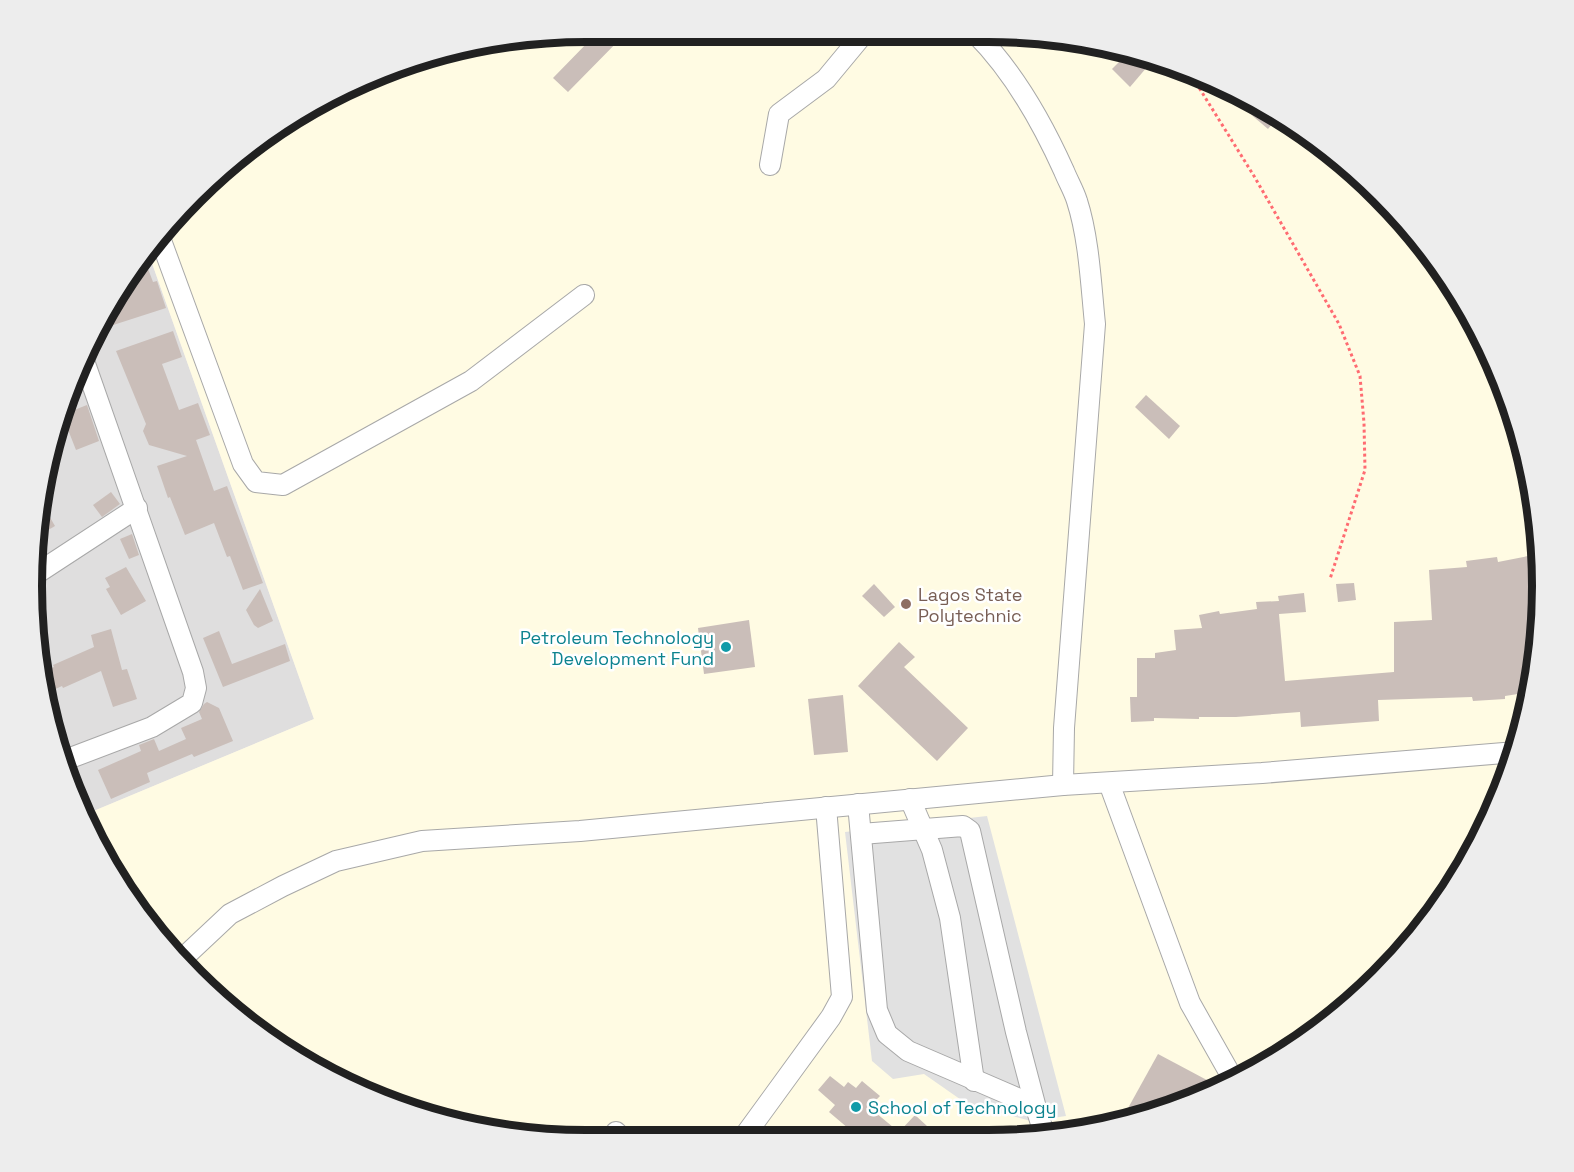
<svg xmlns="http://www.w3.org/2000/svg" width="1574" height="1172" viewBox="0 0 1574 1172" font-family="'Space Grotesk',sans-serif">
  <rect width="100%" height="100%" fill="#f2ede7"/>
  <path fill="#dfdede" d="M148 252 314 719 84 815 74 798 33 623 42 477 89 340Z"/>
  <path fill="#fffbe3" d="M586 32 1024 33 1131 50 1296 125 1428 249 1485 341 1524 443 1541 550 1538 659 1513 765 1468 864 1405 952 1325 1026 1200 1098 1061 1136 549 1139 408 1111 309 1066 221 1003 146 923 84 815 314 719 148 252 169 220 308 106 442 50Z"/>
  <path fill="#e1e1e1" d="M987 816 1066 1116 1031 1121 967 1104 924 1074 893 1079 872 1061 845 832Z"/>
  <g fill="#cabeb9">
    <path d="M587 32H627L568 92 553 78 593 37Z"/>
    <path d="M1131 50 1153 60 1130 87 1112 69Z"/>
    <path d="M1237 98 1266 111 1278 117 1268 129 1235 101Z"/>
    <path d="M144 258 153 282 157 281 166 308 107 327 104 318Z"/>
    <path d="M173 331 182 357 162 364 179 410 198 403 210 435 196 440 214 491 227 486 263 583 243 590 230 556 227 557 214 523 185 535 170 497 168 498 157 466 187 456 149 445 143 431 146 424 116 351Z"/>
    <path d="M1146 395 1180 426 1169 439 1135 407Z"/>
    <path d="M87 405 99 441 76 450 63 417 64 414Z"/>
    <path d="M111 492 120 504 102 517 93 505Z"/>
    <path d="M41 502 55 526 38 536Z"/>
    <path d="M132 534 139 555 129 559 120 539Z"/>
    <path d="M1528 556 1532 573 1541 572 1538 659 1530 692 1505 696V699L1473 701 1472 697 1378 700 1379 721 1301 727 1300 712 1236 717H1199V719L1154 718V721L1131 722 1130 697H1137V658H1155V653L1176 650 1174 630 1202 628 1199 615 1219 611 1220 614 1257 609 1256 602 1279 601 1278 596 1304 593 1306 612 1279 614 1285 681 1394 672V622L1432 620 1429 570 1467 567 1466 561 1497 557 1498 562Z"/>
    <path d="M126 567 146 601 121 615 106 589 110 587 105 578Z"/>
    <path d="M1354 583 1356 600 1338 602 1336 584Z"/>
    <path d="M874 584 895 607 884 617 862 596Z"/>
    <path d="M260 589 273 621 258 628 254 625 246 610Z"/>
    <path d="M749 620 755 667 704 674 698 628Z"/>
    <path d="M111 629 122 670 127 669 137 699 113 707 101 671 63 688 62 686 49 692 44 671 54 667 53 665 94 647 91 635Z"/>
    <path d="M219 631 232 664 285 644 290 661 223 687 203 638Z"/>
    <path d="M899 642 915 657 904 667 968 728 937 761 858 686Z"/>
    <path d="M843 695 848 752 814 755 808 699Z"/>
    <path d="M207 702 219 708 233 741 194 757 192 754 147 773 150 782 111 799 98 770 141 751 139 745 154 739 159 751 186 739 181 728 202 719 199 712 204 704Z"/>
    <path d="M1158 1054 1220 1087 1200 1098 1122 1119Z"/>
    <path d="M830 1076 844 1087 848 1082 856 1088 862 1081 880 1096 873 1103 879 1108 876 1113 899 1132 915 1115 939 1137H870L860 1128 855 1134 829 1112 835 1105 818 1090Z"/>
  </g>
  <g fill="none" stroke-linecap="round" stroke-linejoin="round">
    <g stroke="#a8a8a8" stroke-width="22">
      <g id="minor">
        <path d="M975 33C1013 71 1042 122 1064 171 1068 181 1074 191 1077 201 1089 238 1091 285 1095 324L1064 728 1063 785"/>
        <path d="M770 165 779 114 826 79 865 32"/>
        <path d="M159 235 243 464 256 482 283 485 471 381 584 295"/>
        <path d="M36 574 137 508"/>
        <path d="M65 760 152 727 192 703 196 688 193 672 83 358"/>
        <path d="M1109 783 1190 1003 1233 1079"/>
        <path d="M910 799 932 850 950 918 974 1081"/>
        <path d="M858 804 877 1010 887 1034 908 1051 1017 1098 1036 1108 1045 1136"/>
        <path d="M861 834 963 826 970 831 1016 1032 1036 1108"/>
        <path d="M181 960 230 914 283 886 336 861 422 841 580 831 1063 785 1262 773 1516 752"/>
        <path d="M616 1132 623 1139"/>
        <path d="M743 1138 831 1017 842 997 826 807"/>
      </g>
    </g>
    <path stroke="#ff6b71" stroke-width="3" stroke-dasharray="3 3" stroke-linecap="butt" d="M1193 78 1254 176 1339 324 1360 376 1364 423 1365 470 1330 579"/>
    <use href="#minor" stroke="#fff" stroke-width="20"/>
  </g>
  <circle fill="#8d6e63" stroke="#fff" stroke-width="2" cx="906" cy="604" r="6"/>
  <g fill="#0f9aa8" stroke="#fff" stroke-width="2">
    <circle cx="726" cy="647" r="6"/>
    <circle cx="856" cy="1107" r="6"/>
  </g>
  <g text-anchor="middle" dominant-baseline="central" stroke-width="5" stroke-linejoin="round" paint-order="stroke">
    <g font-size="18" fill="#785e54" stroke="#fff" text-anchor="start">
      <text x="918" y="594">Lagos State<tspan x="918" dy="21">Polytechnic</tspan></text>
    </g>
    <g font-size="18" fill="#0d838f" stroke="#fff" text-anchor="end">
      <text x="714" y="637">Petroleum Technology<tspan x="714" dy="21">Development Fund</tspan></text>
      <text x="868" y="1107" text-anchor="start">School of Technology</text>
    </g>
  </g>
  <path d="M0 0H1574V1172H0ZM586 42H988A544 544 0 0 1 1532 586V586A544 544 0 0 1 988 1130H586A544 544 0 0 1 42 586V586A544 544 0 0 1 586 42Z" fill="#ededed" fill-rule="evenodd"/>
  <path fill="none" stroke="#212121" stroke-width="8" d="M586 42H988A544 544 0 0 1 1532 586V586A544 544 0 0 1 988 1130H586A544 544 0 0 1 42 586V586A544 544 0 0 1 586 42Z"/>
</svg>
